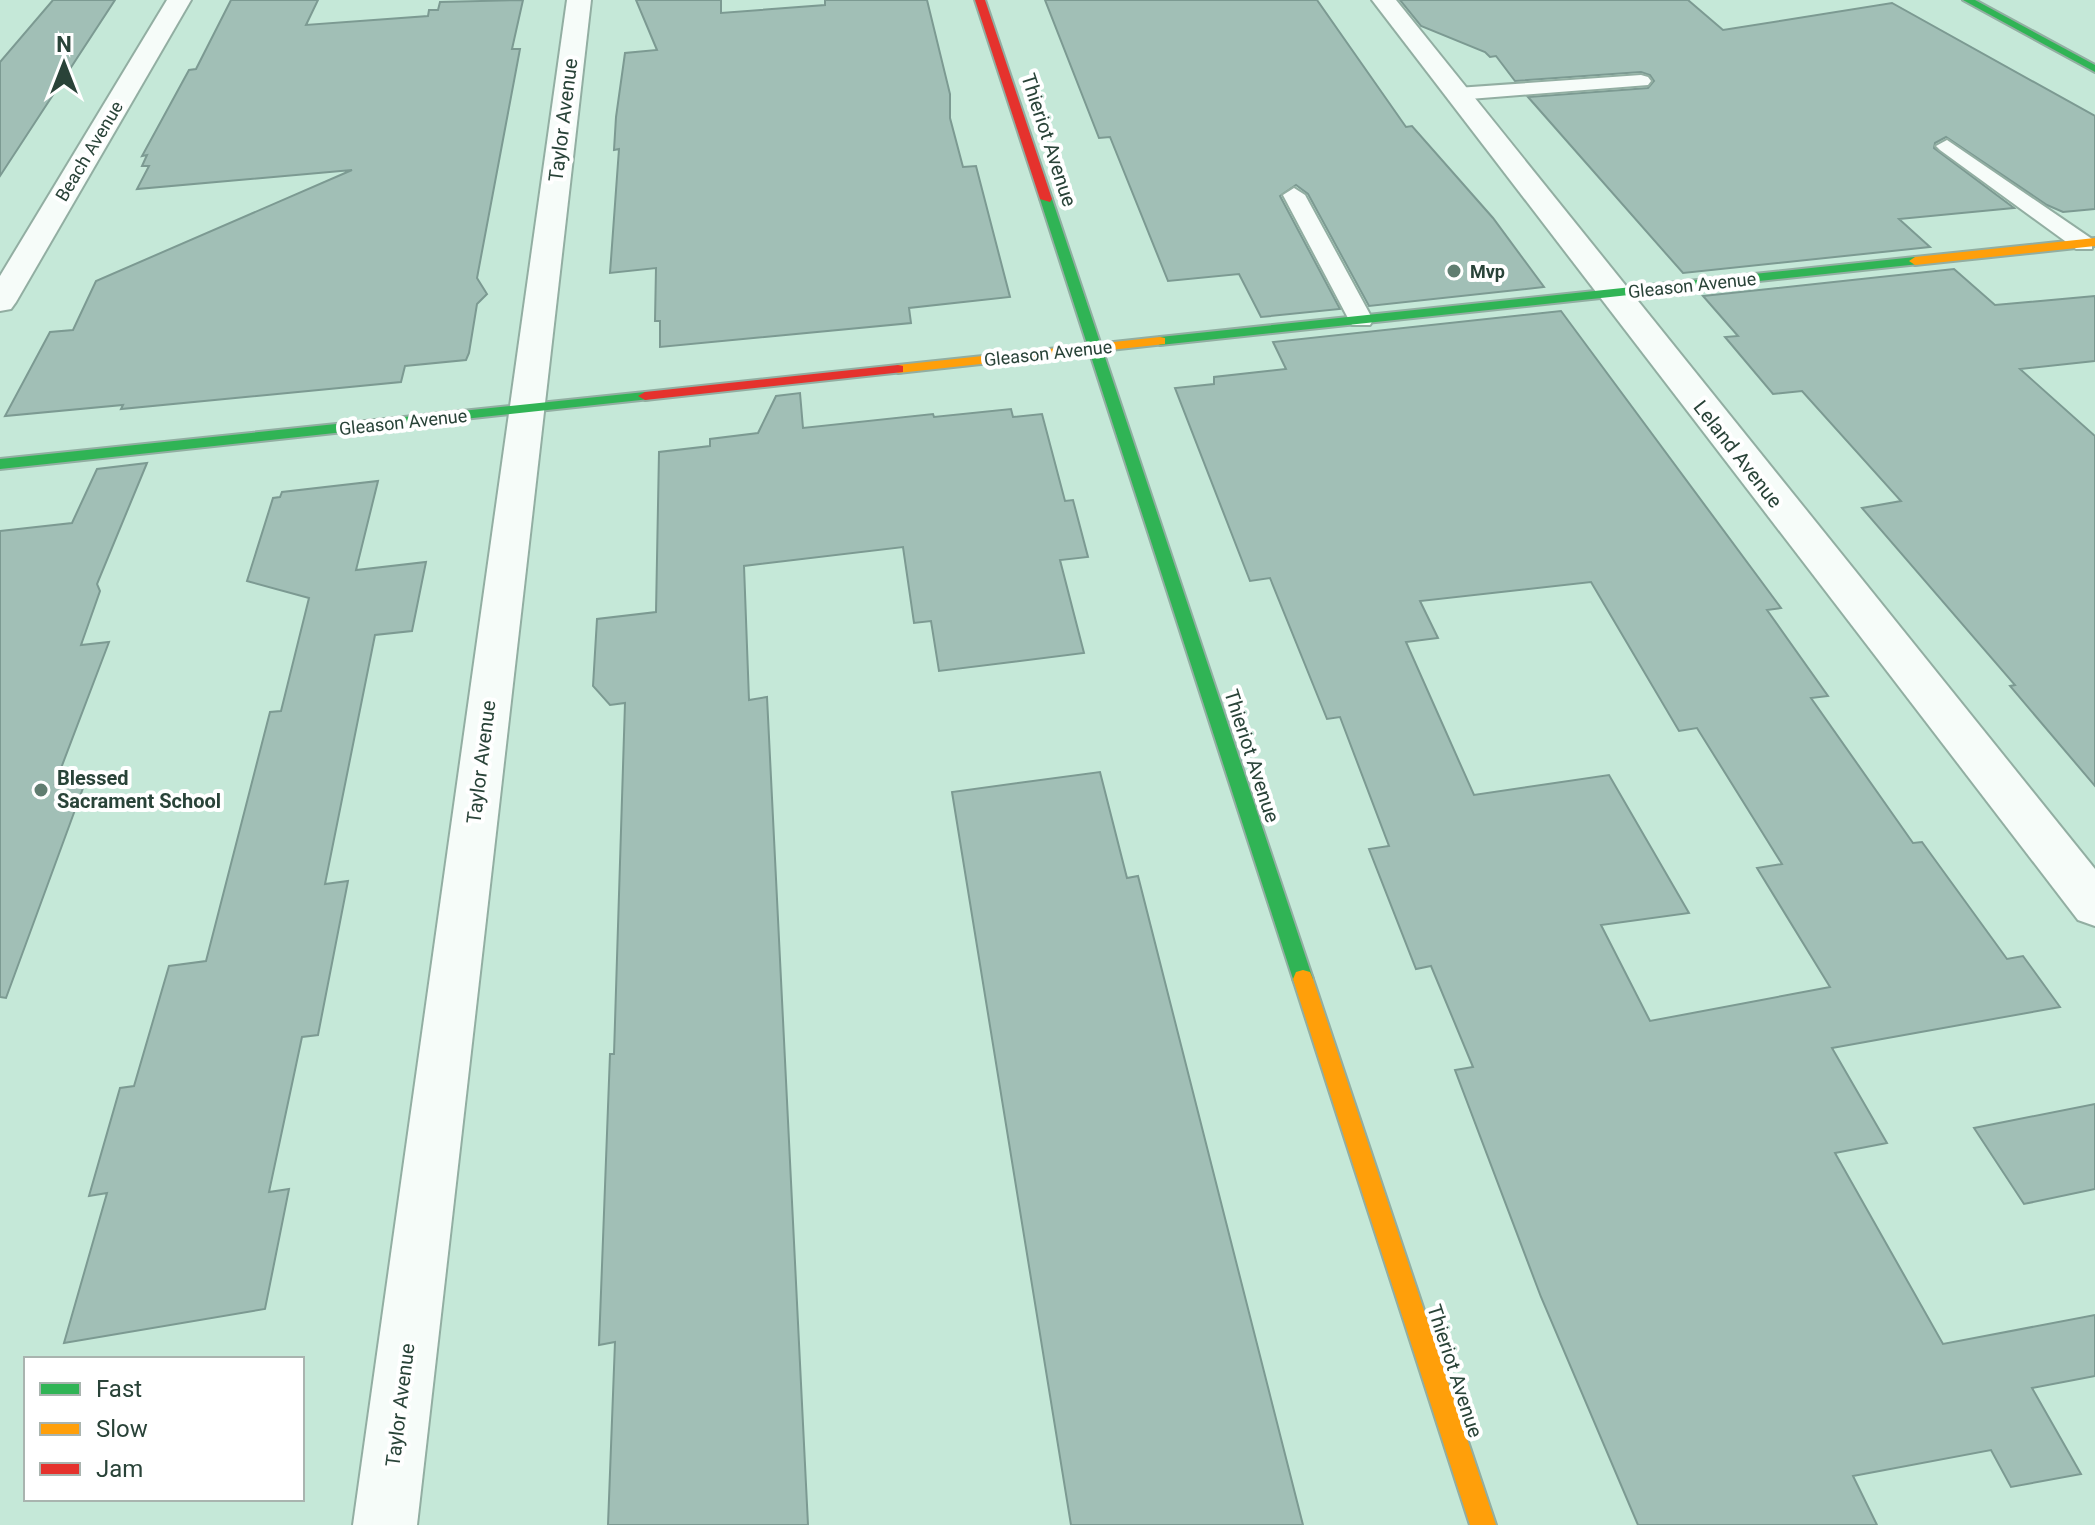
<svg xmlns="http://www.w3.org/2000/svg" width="2095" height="1525" viewBox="0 0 2095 1525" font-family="Roboto,sans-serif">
  <rect width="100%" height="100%" fill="#c5e8d8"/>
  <g fill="#a1bfb6" stroke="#7c9a92" stroke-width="2" fill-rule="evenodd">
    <path d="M53 0H115L0 176V62Z"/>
    <path d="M231 0H318L306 25 428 16 429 10H438L440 2 523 0 512 49H520L477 278 487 294 477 304 469 353 466 360 405 366 401 382 121 409 123 405 5 416 50 332 73 330 96 281 352 170 137 189 149 166H142L147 155 142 156 189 70 196 69Z"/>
    <path d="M636 0H721V13L825 5V0H927L950 94V118L963 167 976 166 1010 297 909 308 911 323 660 347V321H655L656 268 610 273 619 149 614 150 616 117 625 53 657 50Z"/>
    <path d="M1045 0H1317L1406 127 1412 126 1493 218 1544 287 1369 306 1308 194 1296 185 1280 196 1340 309 1261 317 1239 274 1168 281 1110 137 1099 138Z"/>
    <path d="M1400 0H1688L1723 30 1892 3 2095 116V209L2063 212 2047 205 1946 137 1935 143 1934 148 2014 208 1899 219 1930 247 1683 273 1528 97 1648 88 1654 81 1650 75 1641 72 1515 81 1496 56 1490 57 1485 52 1421 26Z"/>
    <path d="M1954 269 1995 305 2095 296V361L2020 369 2095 436V786L2010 686 2015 685 1862 508 1901 501 1802 391 1773 394 1725 337 1738 336 1703 296Z"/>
    <path d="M1561 311 1781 608 1767 610 1828 696 1811 698 1913 843 1922 842 2007 959 2023 956 2060 1007 1832 1048 1887 1143 1835 1153 1943 1344 2095 1315V1376L2032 1388 2081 1474 2011 1487 1991 1450 1853 1476 1877 1525H1638L1541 1297 1455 1070 1473 1067 1431 966 1416 969 1369 849 1389 846 1340 717 1327 719 1270 578 1250 581 1175 388 1214 384V377L1286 369 1273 342ZM1591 582 1679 731 1697 728 1782 864 1757 868 1830 987 1650 1021 1601 925 1689 913 1609 775 1474 795 1406 642 1438 638 1420 601Z"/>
    <path d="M800 393 803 428 933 414 934 417 1011 409 1013 417 1042 414 1065 501 1073 500 1088 557 1060 560 1084 653 939 671 931 621 914 623 903 547 744 566 749 700 767 697 808 1525H608L615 1342 599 1345 610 1054H614L625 703 610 705 593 686 597 619 656 612 659 452 710 446V439L758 433 776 396Z"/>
    <path d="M147 463 97 584 100 591 81 645 109 642 55 784 86 780 6 998 0 997V531L72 523 97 469Z"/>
    <path d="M378 481 356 570 426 562 412 631 375 635 325 884 348 881 318 1035 302 1037 269 1192 289 1189 265 1309 64 1343 107 1193 89 1196 120 1088 134 1086 169 966 206 961 270 712 281 711 309 598 247 581 273 498 280 497 282 492Z"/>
    <path d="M1100 772 1127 878 1138 876 1303 1525H1071L952 792Z"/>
    <path d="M2095 1104V1189L2024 1204 1974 1128Z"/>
  </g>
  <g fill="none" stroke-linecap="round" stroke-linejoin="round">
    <g stroke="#92aea2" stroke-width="4">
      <g id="lane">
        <path d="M1641 75 1648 77 1651 81 1648 85 1457 100 1447 94 1457 88Z"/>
        <path d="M1947 140 2092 239V249H2076L1940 150 1936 146Z"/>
        <path d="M1294 188 1305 195 1373 320 1370 325H1352L1349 320 1283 195Z"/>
      </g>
    </g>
    <g stroke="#92aea2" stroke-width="4">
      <g id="street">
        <path d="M167 0H191L16 302 11 309 0 311V276Z"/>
        <path d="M567 0H591L417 1525H353Z"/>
        <path d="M1372 0H1396L2095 869V926L2078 920Z"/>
      </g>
    </g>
    <g stroke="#92aea2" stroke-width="4">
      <g id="fast">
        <path d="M1963 0H1975L2095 65V72Z"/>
        <path d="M1046 195 1052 199 1313 979 1310 986 1303 988 1296 986 1293 979 1040 199Z"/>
        <path d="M1915 257 1921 261 1919 264 1160 345 1153 341 1160 337Z"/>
        <path d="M645 392 652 396 650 399 0 469V459Z"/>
      </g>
    </g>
    <g stroke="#92aea2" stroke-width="4">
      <g id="slow">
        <path d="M2095 238V246L1915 265 1909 261 1915 257Z"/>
        <path d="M1160 337 1165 338V344L898 373 891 369 898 365Z"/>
        <path d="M1303 970 1310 972 1313 979 1496 1525H1470L1293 979 1296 972Z"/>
      </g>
    </g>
    <g stroke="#92aea2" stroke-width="4">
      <g id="jam">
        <path d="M975 0H985L1052 199 1050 202 1040 199Z"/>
        <path d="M898 365 903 366V372L645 400 638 396 645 392Z"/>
      </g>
    </g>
    <use href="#lane" fill="#f6fcf9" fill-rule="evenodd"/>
    <use href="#street" fill="#f6fcf9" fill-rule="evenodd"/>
    <use href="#fast" fill="#30b455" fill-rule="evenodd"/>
    <use href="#slow" fill="#ff9f0a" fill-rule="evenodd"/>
    <use href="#jam" fill="#e5322d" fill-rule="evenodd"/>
  </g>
  <g fill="#607d70" stroke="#fff" stroke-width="3">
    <circle cx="1454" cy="271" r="8"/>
    <circle cx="41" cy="790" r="8"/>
  </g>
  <g text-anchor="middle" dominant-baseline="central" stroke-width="8" stroke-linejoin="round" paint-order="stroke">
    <g font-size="18" fill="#294338" stroke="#fff">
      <text transform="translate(89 151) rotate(-59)">Beach Avenue</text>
      <text transform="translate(1692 285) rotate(-6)">Gleason Avenue</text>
      <text transform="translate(1048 353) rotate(-6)">Gleason Avenue</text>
      <text transform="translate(403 422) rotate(-6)">Gleason Avenue</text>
    </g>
    <g font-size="18" font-weight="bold" fill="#294338" stroke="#fff" text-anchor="start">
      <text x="1470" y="271">Mvp</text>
    </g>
    <g font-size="20" fill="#294338" stroke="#fff">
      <text transform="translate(563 120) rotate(-83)">Taylor Avenue</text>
      <text transform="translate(1049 140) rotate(72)">Thieriot Avenue</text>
      <text transform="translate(1738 454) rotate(52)">Leland Avenue</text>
      <text transform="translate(1252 756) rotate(72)">Thieriot Avenue</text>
      <text transform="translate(481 762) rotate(-83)">Taylor Avenue</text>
      <text transform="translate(1455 1371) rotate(72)">Thieriot Avenue</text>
      <text transform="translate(400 1405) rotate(-83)">Taylor Avenue</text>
    </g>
    <g font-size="20" font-weight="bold" fill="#294338" stroke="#fff" text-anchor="start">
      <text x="57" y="778">Blessed<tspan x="57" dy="23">Sacrament School</tspan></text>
    </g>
  </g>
  <rect x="24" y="1357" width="280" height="144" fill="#ffffff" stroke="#a9b4af" stroke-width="2"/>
  <rect x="40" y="1383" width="40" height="12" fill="#30b455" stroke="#a9b4af" stroke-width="2"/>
  <text x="96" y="1397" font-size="24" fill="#294338">Fast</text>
  <rect x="40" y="1423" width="40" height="12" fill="#ff9f0a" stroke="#a9b4af" stroke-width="2"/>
  <text x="96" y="1437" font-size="24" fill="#294338">Slow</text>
  <rect x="40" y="1463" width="40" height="12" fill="#e5322d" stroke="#a9b4af" stroke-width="2"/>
  <text x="96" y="1477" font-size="24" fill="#294338">Jam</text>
  <g transform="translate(64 64)" stroke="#ffffff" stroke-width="6" paint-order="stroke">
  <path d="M0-6L14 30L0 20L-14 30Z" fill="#294338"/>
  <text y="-12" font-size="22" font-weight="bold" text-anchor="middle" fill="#294338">N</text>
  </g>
</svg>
